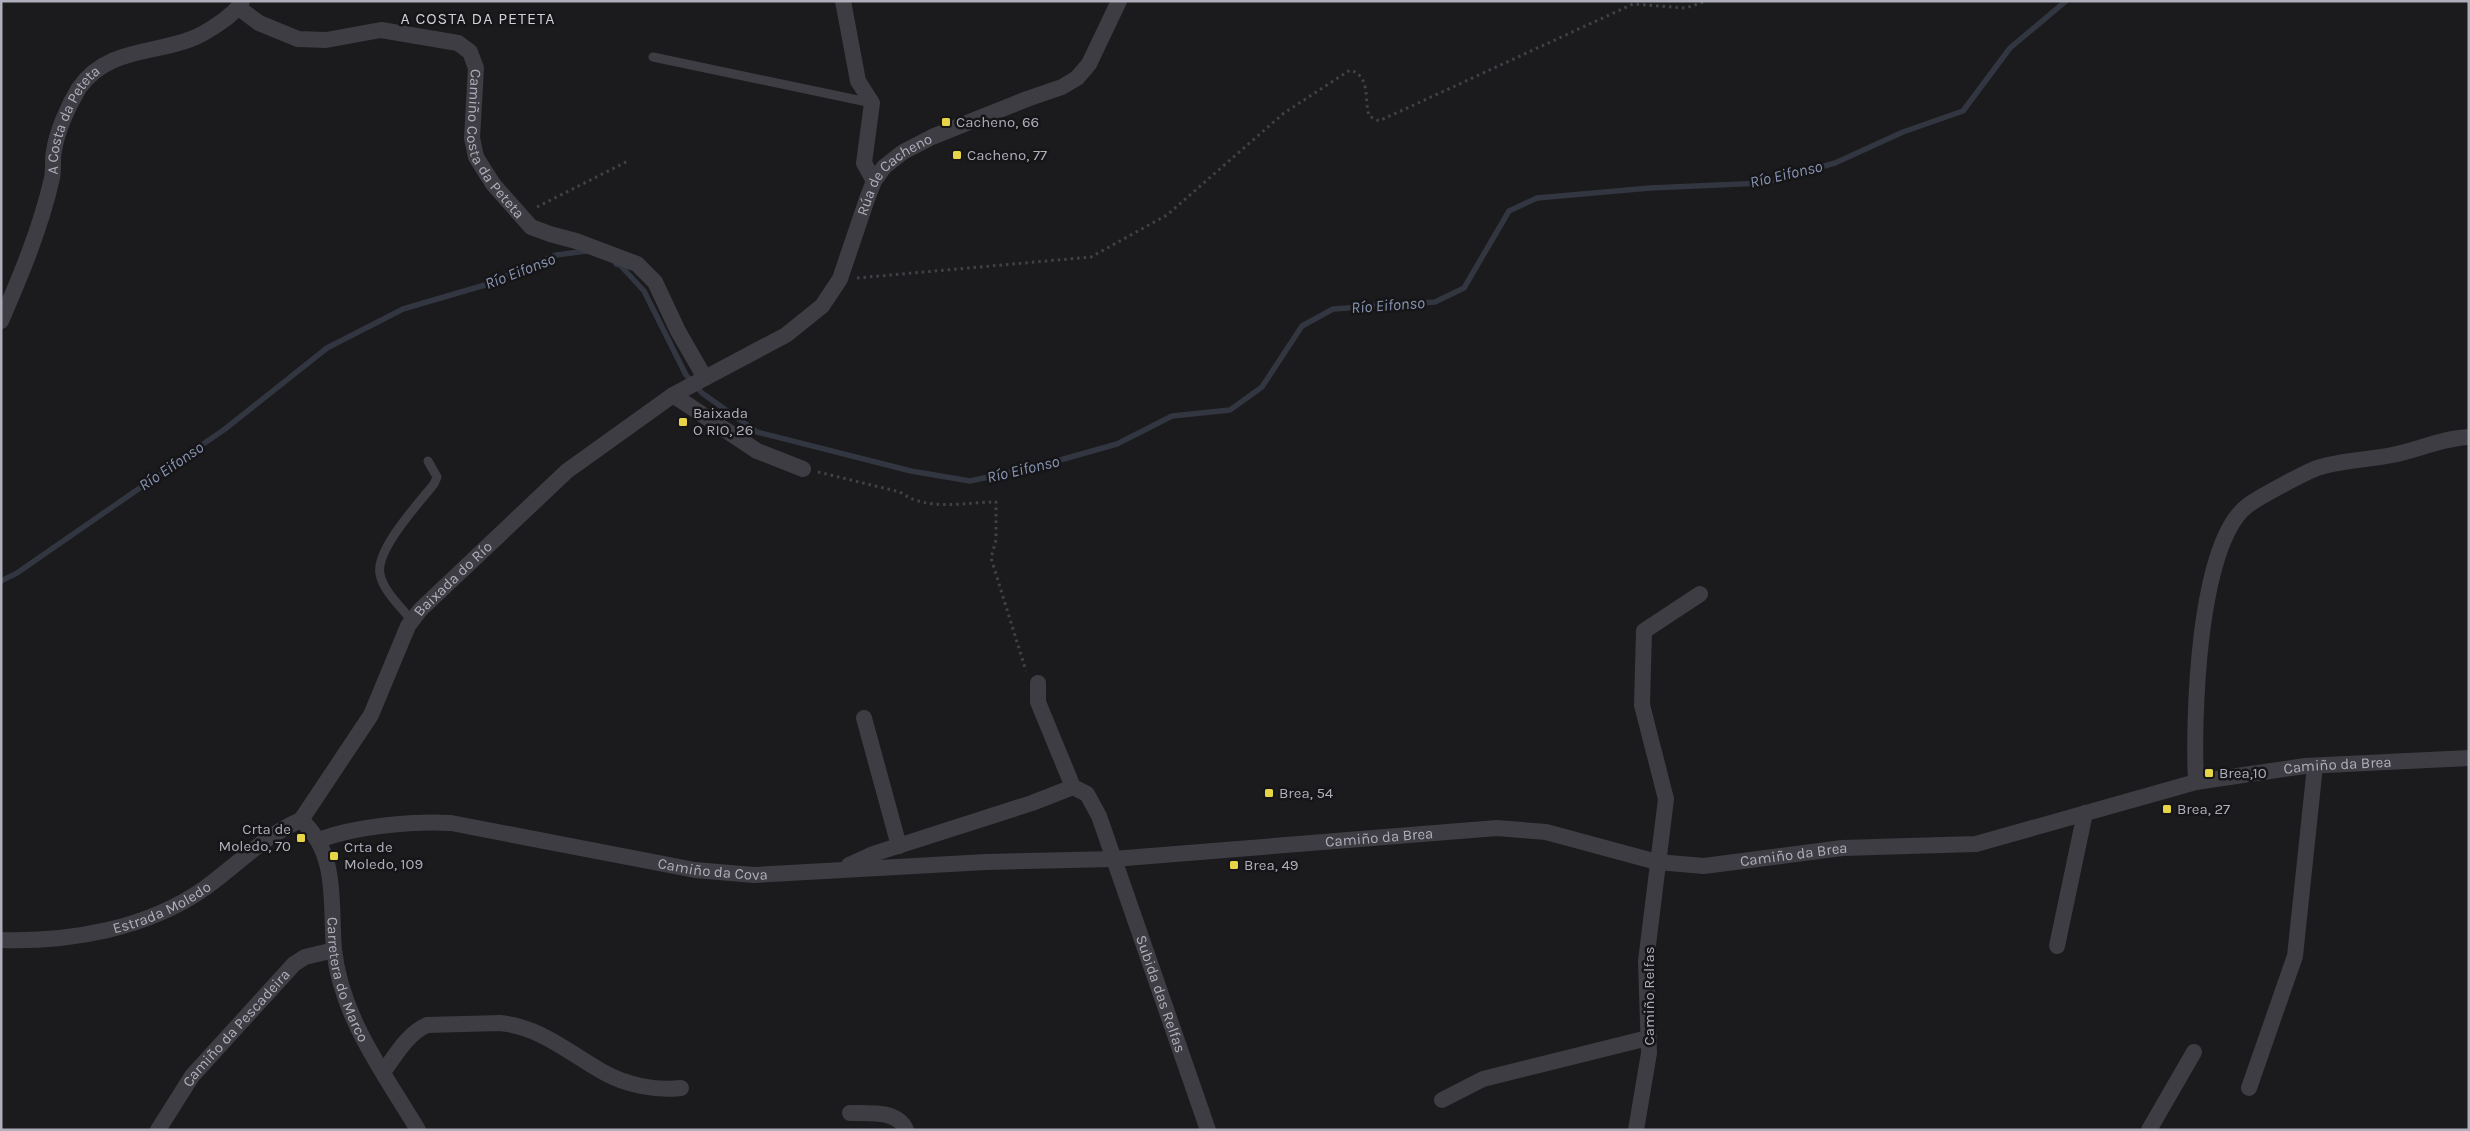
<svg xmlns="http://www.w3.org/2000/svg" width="2470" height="1131" viewBox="0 0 2470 1131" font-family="Karla,sans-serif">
  <rect width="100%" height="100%" fill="#1b1a1c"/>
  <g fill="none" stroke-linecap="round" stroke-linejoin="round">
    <g stroke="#313640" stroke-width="5.5">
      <path d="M616 264 621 266 644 291 686 375 702 393 757 432 911 471 970 481 1039 466 1117 444 1172 416 1230 410 1262 387 1302 326 1333 309 1435 302 1464 288 1509 211 1537 198 1650 188 1763 183 1835 163 1903 132 1963 111 2010 48 2066 1"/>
      <path d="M1 581 17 573 225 429 327 348 403 309 485 285 556 255 587 251"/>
    </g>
    <g stroke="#414248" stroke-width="3" stroke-dasharray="2.5 4" stroke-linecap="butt">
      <path d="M537 207 628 161"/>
      <path d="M857 278 1091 257 1167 215 1284 113 1350 70C1371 76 1364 99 1369 116L1379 121 1633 4 1686 8 1706 1"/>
      <path d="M818 472 900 492C927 512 965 502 996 502V540L991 558 1026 671"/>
    </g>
    <g stroke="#3e3d43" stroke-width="9">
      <path d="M653 57 872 103"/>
      <path d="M412 621C402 608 383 591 380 574 375 550 419 503 434 484L437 477 428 461"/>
    </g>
    <g stroke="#3e3d43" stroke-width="16">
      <path d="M843 1 858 81 872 103 864 163 874 181"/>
      <path id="s1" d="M239 8 259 23 298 39 326 40 381 30 458 43 470 52 476 68 472 138 476 157 493 184 531 227 550 234 576 241 637 264 655 282 678 331 705 378"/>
      <path id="s2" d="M1 321C21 275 41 227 52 178 54 169 52 160 54 151 57 131 68 106 79 88 107 48 153 54 191 39 203 35 214 27 224 20 231 14 238 10 242 1"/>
      <path d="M673 395 757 451 803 469"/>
      <path id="s3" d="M1038 683V702L1073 787 1087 794 1099 816 1208 1130"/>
      <path d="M864 718 899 846"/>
      <path d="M2196 782C2193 721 2197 545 2247 506 2257 498 2306 472 2317 468 2341 460 2368 460 2392 455 2418 450 2442 438 2469 437"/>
      <path id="s4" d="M301 820 371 715 408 626 420 610 567 471 673 395 786 335 822 306 840 279 867 199 874 181 884 167 903 152 932 137 1027 99 1062 87 1077 78 1089 64 1119 1"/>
      <path id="s5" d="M301 820C339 854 330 904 334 949 341 1017 384 1073 418 1130"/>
      <path id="s6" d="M319 840C356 826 412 821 451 823L695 870 754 875 986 862 1113 859 1497 828 1546 832 1657 862 1704 866 1842 848 1976 844 2196 782 2305 766 2469 758"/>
      <path d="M849 865 873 854 1032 803 1073 787"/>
      <path id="s7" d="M1 940C70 942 147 929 205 888 237 865 265 835 301 820"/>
      <path d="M2057 946 2085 813"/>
      <path d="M383 1072C396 1055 407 1034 427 1025L500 1023C541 1027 569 1053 603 1072 626 1085 656 1091 681 1088"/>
      <path d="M2249 1088 2295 956 2315 766"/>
      <path d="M1442 1100 1483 1079 1648 1038"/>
      <path d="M850 1113C868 1113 898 1110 906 1130"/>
      <path id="s8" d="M158 1130 192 1076 294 964 305 957 334 950"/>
      <path d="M1636 1130 1649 1053 1646 961 1666 799 1642 705 1644 631 1700 594"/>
      <path d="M2149 1130 2194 1052"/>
    </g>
  </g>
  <g fill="#e7d447" stroke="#161517" stroke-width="2">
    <rect x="941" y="117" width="10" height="10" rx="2.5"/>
    <rect x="952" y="150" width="10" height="10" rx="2.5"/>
    <rect x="678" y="417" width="10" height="10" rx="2.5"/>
    <rect x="2204" y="768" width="10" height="10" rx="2.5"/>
    <rect x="1264" y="788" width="10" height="10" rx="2.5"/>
    <rect x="2162" y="804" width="10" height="10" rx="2.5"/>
    <rect x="296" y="833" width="10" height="10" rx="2.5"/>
    <rect x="329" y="851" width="10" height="10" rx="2.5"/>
    <rect x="1229" y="860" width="10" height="10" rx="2.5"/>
  </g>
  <g text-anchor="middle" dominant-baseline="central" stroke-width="5" stroke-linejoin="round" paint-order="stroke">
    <g font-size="15" fill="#aeafbb" stroke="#161517" text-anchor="start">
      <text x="956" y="122">Cacheno, 66</text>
      <text x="967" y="155">Cacheno, 77</text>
      <text x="693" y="413">Baixada<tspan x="693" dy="17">O RIO, 26</tspan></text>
      <text x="2219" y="773">Brea,10</text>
      <text x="1279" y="793">Brea, 54</text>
      <text x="2177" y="809">Brea, 27</text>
      <text x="291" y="829" text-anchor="end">Crta de<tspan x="291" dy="17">Moledo, 70</tspan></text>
      <text x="344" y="847">Crta de<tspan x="344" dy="17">Moledo, 109</tspan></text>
      <text x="1244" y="865">Brea, 49</text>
    </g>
    <g font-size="15" fill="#aeafbb" stroke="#161517">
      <text stroke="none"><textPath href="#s2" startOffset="215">A Costa da Peteta</textPath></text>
      <text stroke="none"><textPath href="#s1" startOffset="344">Camiño Costa da Peteta</textPath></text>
      <text stroke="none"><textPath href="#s4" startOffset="904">Rúa de Cacheno</textPath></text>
      <text stroke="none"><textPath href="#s4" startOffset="288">Baixada do Río</textPath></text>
      <text stroke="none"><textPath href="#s6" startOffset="2042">Camiño da Brea</textPath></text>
      <text stroke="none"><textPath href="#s6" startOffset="1068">Camiño da Brea</textPath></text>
      <text stroke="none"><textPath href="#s6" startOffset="1488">Camiño da Brea</textPath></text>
      <text stroke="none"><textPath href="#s6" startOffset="400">Camiño da Cova</textPath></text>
      <text stroke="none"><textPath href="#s7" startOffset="166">Estrada Moledo</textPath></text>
      <text stroke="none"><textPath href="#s5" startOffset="170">Carretera do Marco</textPath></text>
      <text stroke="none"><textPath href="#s3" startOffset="340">Subida das Relfas</textPath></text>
      <text transform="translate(1649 996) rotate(-90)">Camiño Relfas</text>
      <text stroke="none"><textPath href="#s8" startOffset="129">Camiño da Pescadeira</textPath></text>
    </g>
    <g font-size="16" letter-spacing="1" fill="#cecfd7" stroke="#161517">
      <text x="478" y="18">A COSTA DA PETETA</text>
    </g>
    <g font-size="16" font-style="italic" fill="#8795b3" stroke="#161517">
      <text transform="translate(1786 174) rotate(-13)">Río Eifonso</text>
      <text transform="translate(520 271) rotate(-21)">Río Eifonso</text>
      <text transform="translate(1388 305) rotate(-4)">Río Eifonso</text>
      <text transform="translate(171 466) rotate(-34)">Río Eifonso</text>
      <text transform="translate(1023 469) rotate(-13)">Río Eifonso</text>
    </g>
  </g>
  <rect width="2470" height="1131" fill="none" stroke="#aeafbb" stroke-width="5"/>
</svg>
